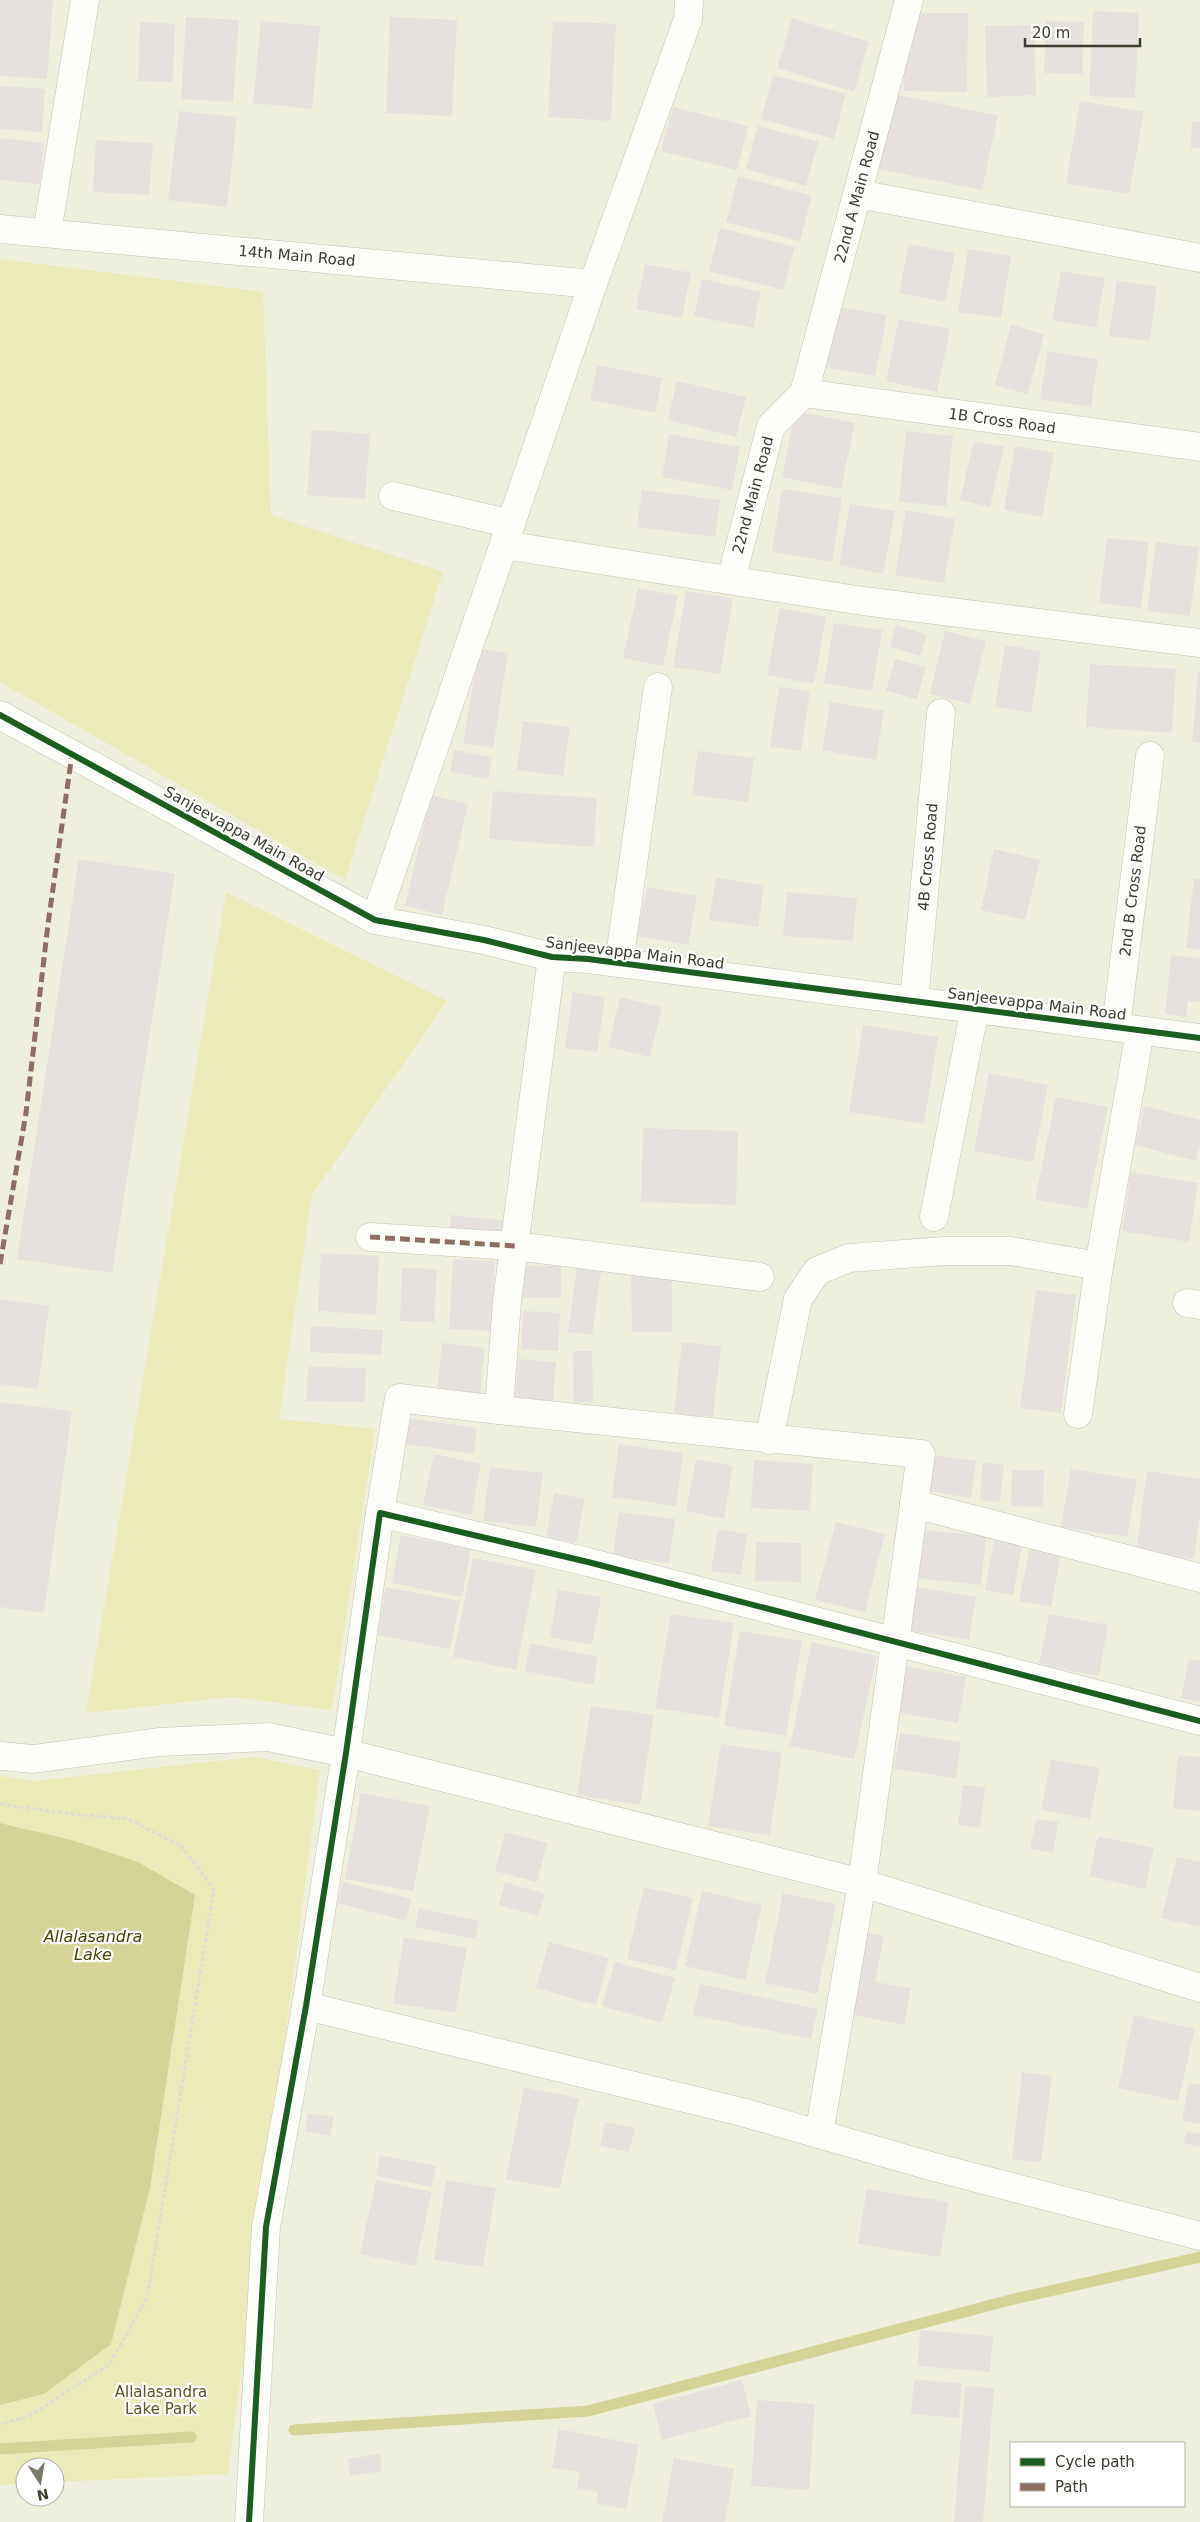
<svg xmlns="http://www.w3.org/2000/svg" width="1200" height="2522" viewBox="0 0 1200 2522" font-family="'DejaVu Sans',sans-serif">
  <rect width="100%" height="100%" fill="#efefde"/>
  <g fill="#ebebb9">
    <path d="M0 259 263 292 271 515 443 572 345 880 0 682Z"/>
    <path d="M226 892 447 1001 312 1195 279 1419 375 1429 332 1710 232 1697 86 1713Z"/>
    <path d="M253 1757 320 1770 228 2474 55 2482V2467H25V2484L0 2485V1776L34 1781Z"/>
  </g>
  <path fill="#d4d497" d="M0 1823 71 1840 138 1862 195 1895 150 2188 111 2344 44 2394 0 2405Z"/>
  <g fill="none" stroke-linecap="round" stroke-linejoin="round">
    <g stroke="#d4d497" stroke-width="11">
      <path d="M294 2430 588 2411 1010 2300 1200 2257"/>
      <path d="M0 2449 191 2437"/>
    </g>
  </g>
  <g fill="#e6e1df">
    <path d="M0 0H53L47 79 0 76Z"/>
    <path d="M1093 11 1139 13 1135 98 1089 96Z"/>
    <path d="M912 13H968L967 92 904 91 903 51 912 52Z"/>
    <path d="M186 17 239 20 233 102 181 99Z"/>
    <path d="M390 17 457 20 452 116 386 113Z"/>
    <path d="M792 18 869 42 854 92 777 68Z"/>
    <path d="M261 21 320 26 312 109 253 103Z"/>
    <path d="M553 21 616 24 611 121 548 117Z"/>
    <path d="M1046 21 1084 22 1082 74 1044 73Z"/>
    <path d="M140 22 175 24 173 82 138 81Z"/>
    <path d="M1034 25 1036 95 987 97 985 26Z"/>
    <path d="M773 75 846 94 834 139 761 119Z"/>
    <path d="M0 86 45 89 42 132 0 129Z"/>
    <path d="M895 94 998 116 982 190 879 169Z"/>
    <path d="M1080 101 1144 112 1129 194 1066 183Z"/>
    <path d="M673 107 748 126 737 170 661 151Z"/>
    <path d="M179 111 237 117 227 207 168 200Z"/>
    <path d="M1192 122H1200V148H1191Z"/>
    <path d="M758 126 818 142 806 186 746 169Z"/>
    <path d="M0 138 44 143 40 184 0 180Z"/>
    <path d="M96 140 153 143 149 195 93 192Z"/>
    <path d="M738 176 812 196 800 241 726 222Z"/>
    <path d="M720 228 795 247 783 290 709 271Z"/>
    <path d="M909 244 955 253 945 302 899 293Z"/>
    <path d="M968 249 1011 256 1001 318 958 312Z"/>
    <path d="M645 264 691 273 682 318 636 309Z"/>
    <path d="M1061 271 1105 278 1096 328 1052 320Z"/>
    <path d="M702 279 761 292 753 328 694 316Z"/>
    <path d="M1117 281 1157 286 1150 341 1109 336Z"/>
    <path d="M834 306 887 315 875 376 823 367Z"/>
    <path d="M899 319 950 329 937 392 886 381Z"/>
    <path d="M1011 325 1044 334 1028 394 995 385Z"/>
    <path d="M1048 351 1098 359 1091 407 1040 399Z"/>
    <path d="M597 365 662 378 655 413 590 400Z"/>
    <path d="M677 381 746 397 736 437 668 420Z"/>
    <path d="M795 411 855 423 841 489 782 477Z"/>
    <path d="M312 430 370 434 365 499 307 495Z"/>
    <path d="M906 431 953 436 946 506 899 502Z"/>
    <path d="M669 434 740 447 732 490 662 477Z"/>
    <path d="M974 441 1004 447 990 507 960 500Z"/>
    <path d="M1015 446 1054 453 1042 517 1004 510Z"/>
    <path d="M782 489 842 498 832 562 772 552Z"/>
    <path d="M642 490 720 500 715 537 637 527Z"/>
    <path d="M850 504 895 511 883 574 839 565Z"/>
    <path d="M906 510 955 519 944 583 895 575Z"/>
    <path d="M1107 538 1149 542 1141 608 1099 603Z"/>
    <path d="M1156 542 1199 547 1190 616 1147 611Z"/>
    <path d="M638 588 678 596 663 666 623 658Z"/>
    <path d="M686 591 733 598 720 674 673 667Z"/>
    <path d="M780 608 826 617 814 684 767 675Z"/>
    <path d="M834 623 882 630 872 691 824 683Z"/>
    <path d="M896 625 927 635 920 656 890 647Z"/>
    <path d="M945 631 986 641 970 704 930 694Z"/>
    <path d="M1005 645 1041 651 1031 713 995 707Z"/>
    <path d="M479 648 508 653 493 748 463 743Z"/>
    <path d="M895 659 926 667 917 699 886 691Z"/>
    <path d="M1090 664 1176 669 1172 733 1086 727Z"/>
    <path d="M1198 672 1200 673V743L1192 742Z"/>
    <path d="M779 687 810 691 801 751 770 747Z"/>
    <path d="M830 702 884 711 876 760 822 750Z"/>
    <path d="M523 721 570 727 563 776 517 770Z"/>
    <path d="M454 750 492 757 488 779 450 772Z"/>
    <path d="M698 751 754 758 748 802 692 795Z"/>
    <path d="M493 791 597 798 594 847 489 839Z"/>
    <path d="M431 795 468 804 442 915 405 906Z"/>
    <path d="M994 849 1040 860 1025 920 981 910Z"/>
    <path d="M79 859 175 874 112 1273 17 1259Z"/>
    <path d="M716 878 764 885 758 927 709 920Z"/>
    <path d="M1194 879H1200V950L1186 948Z"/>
    <path d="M647 887 697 896 688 945 637 936Z"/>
    <path d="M787 892 857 898 853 941 783 936Z"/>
    <path d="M1171 955 1200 958V1002L1188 1001 1186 1017 1165 1014Z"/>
    <path d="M573 992 605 997 597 1052 565 1048Z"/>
    <path d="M620 997 662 1007 650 1057 608 1047Z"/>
    <path d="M863 1025 938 1037 924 1124 849 1112Z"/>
    <path d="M989 1073 1048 1085 1033 1162 974 1151Z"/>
    <path d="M1056 1097 1108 1107 1087 1209 1035 1199Z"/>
    <path d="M1145 1106 1200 1120V1145L1196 1161 1135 1145Z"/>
    <path d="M643 1128 738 1131 736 1205 641 1202Z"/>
    <path d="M1131 1172 1198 1183 1189 1242 1122 1231Z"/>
    <path d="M451 1215 503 1220 501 1244 448 1239Z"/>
    <path d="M321 1253 379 1256 376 1315 318 1311Z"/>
    <path d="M453 1259 495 1261 491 1331 449 1329Z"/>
    <path d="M578 1261 602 1263 592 1335 568 1332Z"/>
    <rect x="517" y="1266" width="44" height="32"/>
    <path d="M402 1268 437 1269 434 1322 400 1321Z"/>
    <path d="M631 1270H672V1332H632Z"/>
    <path d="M1036 1290 1076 1295 1061 1413 1020 1408Z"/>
    <path d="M0 1299 49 1306 38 1389 0 1384Z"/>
    <path d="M523 1311 560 1313 558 1351 521 1349Z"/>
    <path d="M311 1326 383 1330 381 1355 310 1352Z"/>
    <path d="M682 1342 721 1346 713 1417 674 1413Z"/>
    <path d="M442 1343 485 1348 479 1404 436 1400Z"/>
    <path d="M573 1351H592L593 1402H574Z"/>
    <path d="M518 1359 556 1362 553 1401 515 1398Z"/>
    <path d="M308 1367 366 1368 365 1402 306 1401Z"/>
    <path d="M0 1402 72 1411 44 1613 0 1607Z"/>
    <path d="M409 1418 477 1428 474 1454 405 1444Z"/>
    <path d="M619 1444 683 1453 676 1506 612 1497Z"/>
    <path d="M434 1454 481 1464 471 1515 423 1505Z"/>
    <path d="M934 1455 976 1461 971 1498 929 1491Z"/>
    <path d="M696 1459 733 1466 724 1519 686 1511Z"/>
    <path d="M754 1460 813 1464 810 1511 751 1508Z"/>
    <path d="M983 1463 1004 1464 1000 1502 980 1500Z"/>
    <path d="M490 1467 543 1473 536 1527 483 1521Z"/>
    <path d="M1071 1469 1137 1480 1127 1537 1061 1527Z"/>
    <path d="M1012 1470H1044L1043 1507 1011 1506Z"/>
    <path d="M1147 1471 1200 1479V1515L1194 1559 1136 1552Z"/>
    <path d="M554 1493 585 1499 576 1543 546 1538Z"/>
    <path d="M619 1512 675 1519 669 1563 613 1556Z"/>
    <path d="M836 1522 885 1534 865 1612 815 1600Z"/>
    <path d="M718 1529 747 1534 741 1575 711 1571Z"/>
    <path d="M912 1529 986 1536 981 1585 907 1577Z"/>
    <path d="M401 1535 471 1549 462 1597 392 1583Z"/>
    <path d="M994 1541 1022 1545 1013 1595 985 1590Z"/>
    <path d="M756 1542 801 1543V1582L755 1581Z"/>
    <path d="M1030 1547 1061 1553 1051 1607 1019 1601Z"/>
    <path d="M473 1558 536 1570 516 1670 453 1657Z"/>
    <path d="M386 1587 460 1601 450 1649 377 1635Z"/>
    <path d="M915 1587 976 1597 969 1640 909 1630Z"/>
    <path d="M558 1590 601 1597 592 1645 550 1637Z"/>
    <path d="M671 1614 734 1623 719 1718 655 1708Z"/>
    <path d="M1049 1614 1108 1625 1099 1676 1039 1665Z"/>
    <path d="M740 1631 802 1641 786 1736 724 1726Z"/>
    <path d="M812 1642 877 1656 854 1759 790 1746Z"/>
    <path d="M530 1643 598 1657 593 1685 525 1671Z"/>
    <path d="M1189 1659 1200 1661V1702L1181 1698Z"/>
    <path d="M904 1666 966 1677 958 1723 895 1712Z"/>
    <path d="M591 1706 654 1715 640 1805 577 1795Z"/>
    <path d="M900 1733 961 1742 956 1778 894 1769Z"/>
    <path d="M721 1744 782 1753 770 1835 708 1826Z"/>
    <path d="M1178 1755 1200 1757V1811L1173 1808Z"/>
    <path d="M1051 1759 1100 1768 1090 1819 1041 1810Z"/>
    <path d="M963 1785 985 1787 980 1828 958 1825Z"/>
    <path d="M361 1793 430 1806 413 1891 345 1879Z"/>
    <path d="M1036 1819 1058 1822 1053 1853 1030 1849Z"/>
    <path d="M505 1832 547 1843 537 1882 495 1871Z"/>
    <path d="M1098 1836 1154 1848 1145 1889 1089 1876Z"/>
    <path d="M1177 1857 1200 1862V1927L1161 1918Z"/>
    <path d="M343 1882 411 1899 406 1921 337 1903Z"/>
    <path d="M505 1882 545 1894 538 1916 499 1905Z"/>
    <path d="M644 1887 693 1898 676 1970 627 1959Z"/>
    <path d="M702 1891 762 1905 745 1980 685 1966Z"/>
    <path d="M783 1893 836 1904 817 1994 765 1983Z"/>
    <path d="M419 1908 479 1921 475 1939 415 1927Z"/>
    <path d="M864 1932 884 1936 875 1982 911 1988 904 2025 849 2014Z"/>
    <path d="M404 1937 467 1948 455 2013 393 2003Z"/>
    <path d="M549 1942 609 1958 596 2005 536 1988Z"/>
    <path d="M615 1962 675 1978 662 2023 602 2006Z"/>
    <path d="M700 1984 818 2009 811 2039 693 2015Z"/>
    <path d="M1134 2015 1195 2029 1178 2101 1118 2088Z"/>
    <path d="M1022 2072 1052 2076 1041 2162 1012 2159Z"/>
    <path d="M1189 2083 1200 2085V2124L1182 2121Z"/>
    <path d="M524 2087 579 2098 560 2189 506 2179Z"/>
    <path d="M308 2113 334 2117 330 2136 305 2131Z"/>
    <path d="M605 2122 635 2128 629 2152 600 2146Z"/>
    <path d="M1187 2131 1200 2134V2147L1183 2143Z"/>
    <path d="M380 2155 436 2166 431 2187 376 2176Z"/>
    <path d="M376 2180 432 2192 415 2266 360 2254Z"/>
    <path d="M446 2180 496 2188 483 2267 434 2260Z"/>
    <path d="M867 2189 949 2202 940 2257 858 2244Z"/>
    <path d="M920 2330 993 2336 990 2372 918 2366Z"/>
    <path d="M914 2379 962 2384 959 2418 911 2414Z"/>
    <path d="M742 2380 751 2416 662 2440 653 2404Z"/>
    <path d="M965 2386 994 2388 983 2522H954Z"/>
    <path d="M757 2400 815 2404 809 2490 751 2486Z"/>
    <path d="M559 2429 639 2445 626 2509 596 2503 598 2492 577 2488 580 2472 552 2468Z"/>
    <path d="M380 2454 382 2471 350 2476 348 2459Z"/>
    <path d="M674 2458 734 2469 725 2522H662Z"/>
  </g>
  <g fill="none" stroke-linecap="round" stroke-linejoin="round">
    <g stroke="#c2c2b4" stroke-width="29">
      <g id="minor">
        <path d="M858 194 1200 258"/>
        <path d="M0 229 593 284"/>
        <path d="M47 233 85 0"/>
        <path d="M804 393 909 0"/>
        <path d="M804 393 1200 447"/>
        <path d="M393 496 511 524"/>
        <path d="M504 545 863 601 1200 643"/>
        <path d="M731 580 771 426 804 393"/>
        <path d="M0 715 375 920 484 940 552 957 588 959 1200 1038"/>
        <path d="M375 920 593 284 688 19 689 0"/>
        <path d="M552 957 507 1301 499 1410 921 1454 862 1883 819 2134"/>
        <path d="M619 963 658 687"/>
        <path d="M914 1001 941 713"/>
        <path d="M1116 1026 1150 756"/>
        <path d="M934 1217 975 1008"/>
        <path d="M370 1237 515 1246 760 1277"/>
        <path d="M1187 1303 1200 1305"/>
        <path d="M1078 1414 1099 1266 1140 1031"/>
        <path d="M769 1440 798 1299 817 1271 849 1258 945 1251H1011L1099 1266"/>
        <path d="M914 1504 1200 1578"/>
        <path d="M380 1513 399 1398 499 1410"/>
        <path d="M0 1756 33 1759 159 1742 268 1737 346 1753 862 1883 1200 1988"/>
        <path d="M306 2006 742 2112 934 2167 1200 2236"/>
        <path d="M249 2522 266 2227 306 2006 346 1753 380 1513 588 1562 1200 1721"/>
      </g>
    </g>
    <path stroke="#ddddd7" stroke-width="3" stroke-dasharray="4 2.5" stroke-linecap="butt" d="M0 1804 63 1813 128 1819 181 1846 214 1889 147 2298 109 2365 28 2417 0 2424"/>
    <use href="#minor" stroke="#fdfdfa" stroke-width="28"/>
    <g stroke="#8d6e63" stroke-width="5" stroke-dasharray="10 5" stroke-linecap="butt">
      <path d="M370 1237 515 1246"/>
      <path d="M0 1264 26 1113 48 924 72 754"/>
    </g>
    <g stroke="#fff" stroke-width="9">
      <g id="cycleway">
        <path d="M0 715 375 920 484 940 552 957 588 959 1200 1038"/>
        <path d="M249 2522 266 2227 306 2006 346 1753 380 1513 588 1562 1200 1721"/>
      </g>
    </g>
    <use href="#cycleway" stroke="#1b5e20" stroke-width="6"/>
  </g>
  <g text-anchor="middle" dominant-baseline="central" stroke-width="4.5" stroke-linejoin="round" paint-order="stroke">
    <g font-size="15" fill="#3c3c2f" stroke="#fff">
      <text transform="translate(857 197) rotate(-75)">22nd A Main Road</text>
      <text transform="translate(297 256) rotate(5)">14th Main Road</text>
      <text transform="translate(1002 421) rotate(8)">1B Cross Road</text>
      <text transform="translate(753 495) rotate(-75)">22nd Main Road</text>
      <text transform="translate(244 834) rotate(29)">Sanjeevappa Main Road</text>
      <text transform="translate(928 857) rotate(-85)">4B Cross Road</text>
      <text transform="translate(1133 891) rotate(-83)">2nd B Cross Road</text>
      <text transform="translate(635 953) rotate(7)">Sanjeevappa Main Road</text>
      <text transform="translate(1037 1004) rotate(7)">Sanjeevappa Main Road</text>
    </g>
    <g font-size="15" fill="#5a591e" stroke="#fff">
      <text x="161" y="2392">Allalasandra<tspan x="161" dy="17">Lake Park</tspan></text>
    </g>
    <g font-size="16" font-style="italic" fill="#474604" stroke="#fff">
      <text x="93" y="1936">Allalasandra<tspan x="93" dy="18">Lake</tspan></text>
    </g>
  </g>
  <rect x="1010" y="2442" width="175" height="65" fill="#ffffff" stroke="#b1b1ac"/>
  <rect x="1020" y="2458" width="25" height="8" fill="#1b5e20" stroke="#b1b1ac"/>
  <text x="1055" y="2467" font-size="15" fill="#3c3c2f">Cycle path</text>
  <rect x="1020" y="2483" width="25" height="8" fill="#8d6e63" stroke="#b1b1ac"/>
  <text x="1055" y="2492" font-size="15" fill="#3c3c2f">Path</text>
  <g transform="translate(40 2482) rotate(168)"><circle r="24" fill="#ffffff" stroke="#b1b1ac"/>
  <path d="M0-4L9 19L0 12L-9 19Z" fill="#7b7b6c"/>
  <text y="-8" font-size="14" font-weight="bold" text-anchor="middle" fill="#3c3c2f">N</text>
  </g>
  <path d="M1025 38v8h115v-8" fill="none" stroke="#3c3c2f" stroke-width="2.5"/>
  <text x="1032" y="38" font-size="15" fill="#3c3c2f" stroke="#ffffff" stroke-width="4" paint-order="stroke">20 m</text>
</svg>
